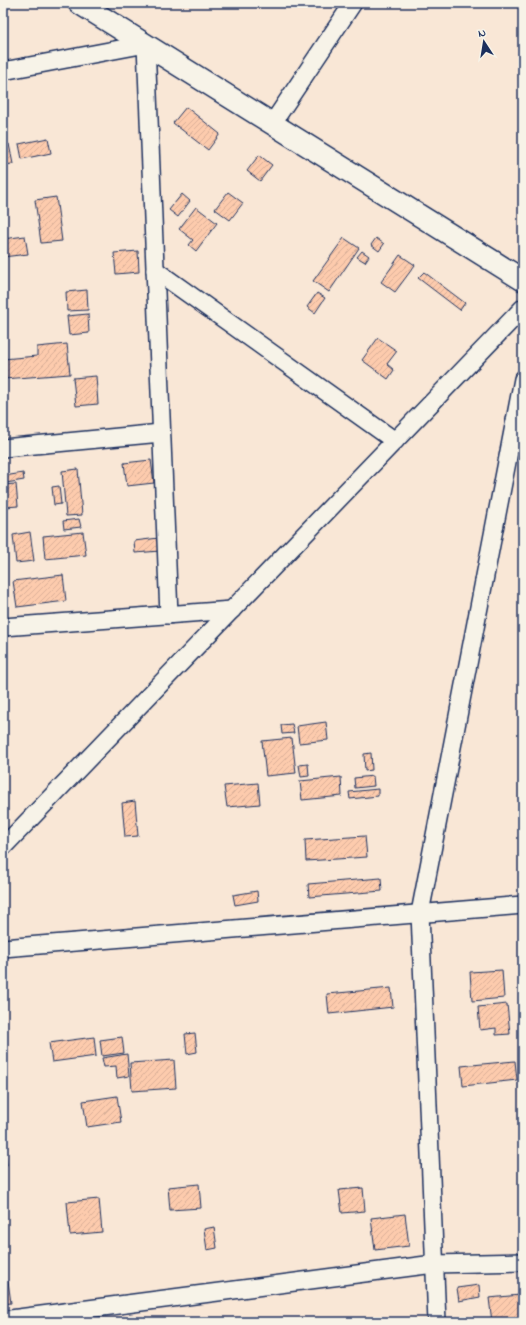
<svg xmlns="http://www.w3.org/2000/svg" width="526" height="1325" viewBox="0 0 526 1325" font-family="'Indie Flower',sans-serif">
  <defs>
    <pattern id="building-hatch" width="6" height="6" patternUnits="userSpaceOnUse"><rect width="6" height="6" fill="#fdcbad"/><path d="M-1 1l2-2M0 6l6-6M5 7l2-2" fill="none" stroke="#d8af97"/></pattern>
  </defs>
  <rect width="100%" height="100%" fill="#f9e7d6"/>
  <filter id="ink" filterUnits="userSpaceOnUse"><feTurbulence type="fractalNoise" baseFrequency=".025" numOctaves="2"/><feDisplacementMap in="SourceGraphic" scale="8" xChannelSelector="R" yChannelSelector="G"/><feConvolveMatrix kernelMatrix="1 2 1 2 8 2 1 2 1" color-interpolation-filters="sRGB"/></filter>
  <g filter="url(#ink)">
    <g fill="url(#building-hatch)" stroke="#1b2f5e">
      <path d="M186 107 220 134 208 150 173 123Z"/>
      <path d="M48 138 51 153 22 159 19 144Z"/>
      <path d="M9 144 13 164 3 165V145Z"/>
      <path d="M259 155 272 165 260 181 247 171Z"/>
      <path d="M228 192 243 203 230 220 215 209Z"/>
      <path d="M182 194 190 201 178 217 169 210Z"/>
      <path d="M56 197 62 241 41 243 35 200Z"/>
      <path d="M196 207 217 223 196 251 189 245 193 240 179 229Z"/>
      <path d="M25 236 28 254 3 257V239Z"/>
      <path d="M344 238 359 248 329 292 313 281Z"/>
      <path d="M376 238 384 244 379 251 371 245Z"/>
      <path d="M138 251 139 272 116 274 114 253Z"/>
      <path d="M362 251 369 256 365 262 357 257Z"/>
      <path d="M400 255 415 265 395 292 381 282Z"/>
      <path d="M424 272 465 303 460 310 418 278Z"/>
      <path d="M87 290 88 310 67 311 66 292Z"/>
      <path d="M317 293 325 298 315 313 307 307Z"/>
      <path d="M88 314 89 333 69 335 67 316Z"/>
      <path d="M378 338 397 351 387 364 394 370 388 379 362 360Z"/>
      <path d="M67 344 70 374 3 379V359L37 356V347Z"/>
      <path d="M96 376 98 404 76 406 73 378Z"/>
      <path d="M151 460 154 483 127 486 124 463Z"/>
      <path d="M78 469 82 515 66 516 62 471Z"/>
      <path d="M23 473 24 480 6 483 4 476Z"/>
      <path d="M16 484 18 506 6 507 3 485Z"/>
      <path d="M59 486 61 504 54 505 52 487Z"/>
      <path d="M79 519 81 527 64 529 63 521Z"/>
      <path d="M30 532 34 561 16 563 13 535Z"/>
      <path d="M83 532 86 555 45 559 43 536Z"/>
      <path d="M159 538 160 551 135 553 134 541Z"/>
      <path d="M63 575 66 601 17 607 13 581Z"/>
      <path d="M326 722 328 740 299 743 297 726Z"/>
      <path d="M292 724 294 733 282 734 281 725Z"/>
      <path d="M292 738 296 773 266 776 262 741Z"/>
      <path d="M371 753 372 770 365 771 364 754Z"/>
      <path d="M308 764 309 776 301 777 299 765Z"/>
      <path d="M373 776 374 786 355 788 354 778Z"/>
      <path d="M341 777 342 796 302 800 300 781Z"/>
      <path d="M258 783 260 804 227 807 224 786Z"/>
      <path d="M378 789V796L350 799 349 792Z"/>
      <path d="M135 801 138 836 125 837 122 803Z"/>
      <path d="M365 836 367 857 306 861 305 840Z"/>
      <path d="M381 878 382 891 309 897 308 884Z"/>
      <path d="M257 891 258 901 235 905 233 895Z"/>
      <path d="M502 970 504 998 472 1001 470 972Z"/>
      <path d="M391 988 393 1007 329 1014 327 994Z"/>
      <path d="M507 1004 510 1034 496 1035V1028L480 1030 478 1007Z"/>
      <path d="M195 1033 197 1052 187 1054 185 1034Z"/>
      <path d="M94 1037 96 1056 52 1062 49 1043Z"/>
      <path d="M122 1037 124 1053 102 1056 100 1040Z"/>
      <path d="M127 1054 129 1076 117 1078 116 1066 104 1067 102 1058Z"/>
      <path d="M174 1060 176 1088 132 1091 130 1063Z"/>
      <path d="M515 1061 517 1080 463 1086 461 1066Z"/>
      <path d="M117 1096 121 1122 87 1127 83 1101Z"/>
      <path d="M3 1136 7 1165 3 1166Z"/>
      <path d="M199 1184 201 1208 170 1210 168 1187Z"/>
      <path d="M363 1188 365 1211 342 1213 339 1190Z"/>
      <path d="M99 1199 102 1232 70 1235 67 1202Z"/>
      <path d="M405 1214 409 1246 375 1250 371 1218Z"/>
      <path d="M214 1227 217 1248 207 1250 204 1229Z"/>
      <path d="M8 1281 11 1303 3 1304V1282Z"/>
      <path d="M479 1285 480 1297 459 1301 457 1288Z"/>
      <path d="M520 1295 523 1322H492L489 1298Z"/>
    </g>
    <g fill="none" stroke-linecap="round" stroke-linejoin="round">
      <g stroke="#1b2f5e" stroke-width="20">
        <g id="minor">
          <path d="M3 71 146 44 169 615"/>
          <path d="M272 124 353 3"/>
          <path d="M155 270 395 441"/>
          <path d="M3 448 161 433"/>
          <path d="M3 627 232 610"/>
          <path d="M3 847 523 308"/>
          <path d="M3 948 523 905"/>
          <path d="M3 1320 434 1264 523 1262"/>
          <path d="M437 1322 420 913 523 379"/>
        </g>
      </g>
      <g stroke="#1b2f5e" stroke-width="24">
        <path id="tertiary" d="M79 3 523 280"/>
      </g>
      <use href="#minor" stroke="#f7f3e8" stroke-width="17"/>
      <use href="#tertiary" stroke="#f7f3e8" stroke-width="21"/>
    </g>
  </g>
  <rect width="526" height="1325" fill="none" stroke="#f7f3e8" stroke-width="16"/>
  <rect x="8" y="8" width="510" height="1309" fill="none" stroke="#1b2f5e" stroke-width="1.5" filter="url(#ink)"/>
  <g transform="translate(484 42) rotate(348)" stroke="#f7f3e8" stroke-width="3" paint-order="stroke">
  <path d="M0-3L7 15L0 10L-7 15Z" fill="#1b2f5e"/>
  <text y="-6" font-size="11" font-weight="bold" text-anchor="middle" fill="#1b2f5e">N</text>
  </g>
</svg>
